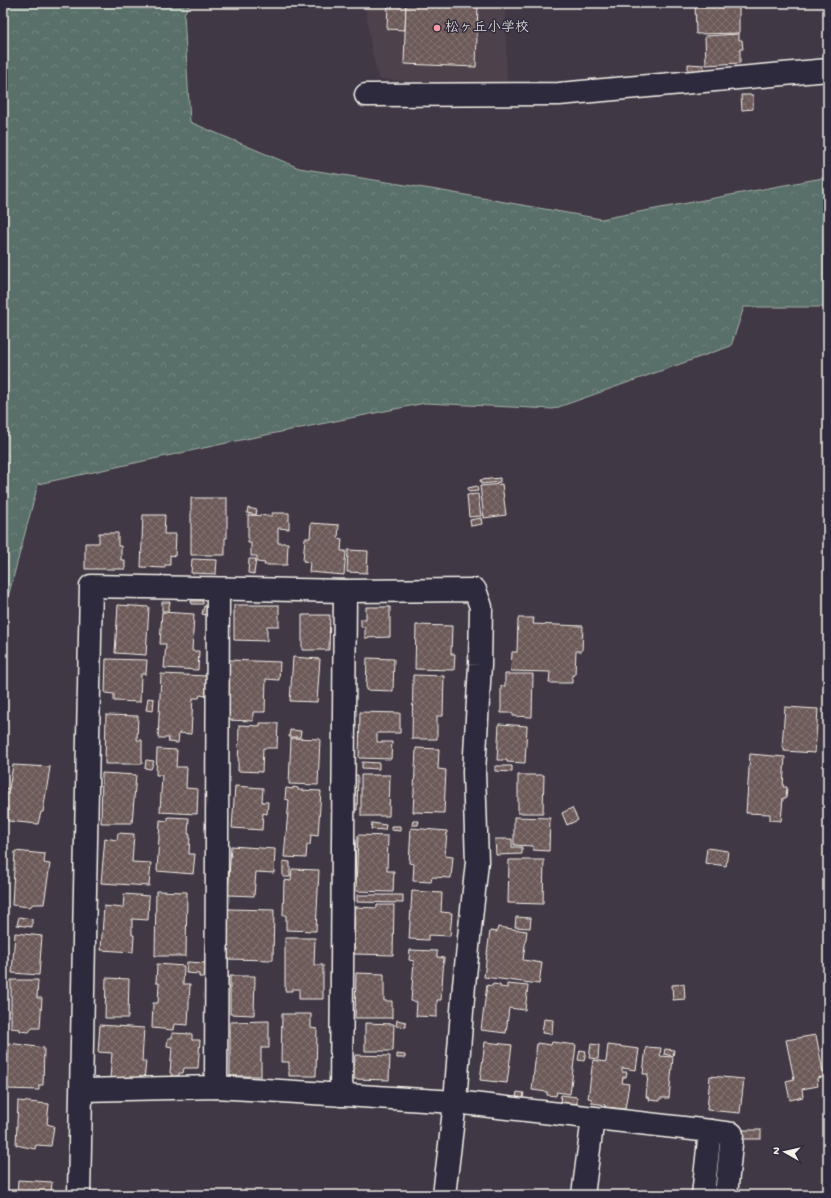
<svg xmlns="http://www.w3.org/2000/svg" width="831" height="1198" viewBox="0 0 831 1198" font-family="'Gochi Hand','Klee One',sans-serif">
  <defs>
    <pattern id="forest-crowns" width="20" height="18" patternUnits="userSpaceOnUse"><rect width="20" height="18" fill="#596f69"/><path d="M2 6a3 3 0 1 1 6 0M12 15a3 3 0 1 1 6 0" fill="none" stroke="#71847e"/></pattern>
    <pattern id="building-cross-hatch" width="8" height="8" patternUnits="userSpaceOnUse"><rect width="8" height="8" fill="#6c5a59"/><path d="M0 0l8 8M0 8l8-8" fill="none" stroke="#827271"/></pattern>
  </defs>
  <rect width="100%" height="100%" fill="#413845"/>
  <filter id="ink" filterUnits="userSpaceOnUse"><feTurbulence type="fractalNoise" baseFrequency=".025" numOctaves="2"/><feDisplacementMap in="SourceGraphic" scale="8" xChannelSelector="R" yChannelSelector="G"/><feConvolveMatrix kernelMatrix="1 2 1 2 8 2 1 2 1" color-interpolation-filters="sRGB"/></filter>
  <g filter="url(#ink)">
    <path fill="#4e424b" d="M365 3H505L507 87 379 79 372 53Z"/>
    <path fill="url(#forest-crowns)" stroke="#a6b0a8" d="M3 3H190L184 14 190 122 299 168 437 190 601 219 828 177V307H744L731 346 553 409 425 403 236 441 38 484 3 616Z"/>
    <g fill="url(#building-cross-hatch)" stroke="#f4f1e8">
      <path d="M388 3H406L405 30 387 29Z"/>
      <path d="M406 3H478L476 67 404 64Z"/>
      <path d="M695 3H739V33L696 34Z"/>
      <path d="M739 34V40H742L743 49H740V63L706 65 705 36Z"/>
      <path d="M688 64 704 65 703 73H688Z"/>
      <path d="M741 95H753V109L742 110Z"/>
      <path d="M500 478V482L481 484 480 480Z"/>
      <path d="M502 484 506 515 484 518 480 486Z"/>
      <path d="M477 486 478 491 469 492 468 488Z"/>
      <path d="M478 494 481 516 469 517 467 495Z"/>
      <path d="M191 498H227V538H225V555H191Z"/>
      <path d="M248 508 257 510 256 515 247 513Z"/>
      <path d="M272 513H289V529L278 528V543H288L287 565H264L265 563 257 562V556H251V543H248V515L272 516Z"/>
      <path d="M143 515H165L164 534H176L175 556 170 555V565H165V568L141 567Z"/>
      <path d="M481 518 482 524 471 526 470 520Z"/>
      <path d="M311 523 339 525 338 538 342 539 341 551H346L344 575 309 572 310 562 303 561 305 538H310Z"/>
      <path d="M99 533H118V546H121V560H125V569H85V543H99Z"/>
      <path d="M348 550 368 551 367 573 347 572Z"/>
      <path d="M192 559 217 560 216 574 191 573Z"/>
      <path d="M249 559H256L254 574 248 573Z"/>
      <path d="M191 601H203V604H192Z"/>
      <path d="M162 602H170L168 611H162Z"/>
      <path d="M118 605 149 607 146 655 115 653Z"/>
      <path d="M234 605H279V626H267V641L234 640Z"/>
      <path d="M204 606 209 607 207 615 202 614Z"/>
      <path d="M366 607H390V637L365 638V627H361V619H366Z"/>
      <path d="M162 612 194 614 192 651H199L198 670 164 668 166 644H160Z"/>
      <path d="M302 615H330L329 650H302Z"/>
      <path d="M518 618H534L533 624 583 626 582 651H576L575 675H572V683H549L550 672 511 671 512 652H517Z"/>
      <path d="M416 625 452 626 451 654H455L454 670 415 669Z"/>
      <path d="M293 657 320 659 317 702 290 701Z"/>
      <path d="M367 658 394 659 393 691 366 690Z"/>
      <path d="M106 659 147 660 146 674H141L140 702 114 701V694L105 693Z"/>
      <path d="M229 660 280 662 279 680 266 679 265 712H253V721L226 720Z"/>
      <path d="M161 674 207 676 206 696 200 695 199 698H193L191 734 179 733 178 743 168 742 169 738H158Z"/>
      <path d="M505 674H533L532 717 513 716V713H501V686H505Z"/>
      <path d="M413 675 444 676 443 716H437V739H412Z"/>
      <path d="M148 698 154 699 153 711 146 710Z"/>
      <path d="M785 707 818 709 815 753 784 751V747H782Z"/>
      <path d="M360 712 400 713V733H377V742H392L391 759 359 758Z"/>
      <path d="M106 715 138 716 137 740H142V764H105Z"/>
      <path d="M260 723H278L277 748H263L262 772 238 771 239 725 260 726Z"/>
      <path d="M499 724 527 726 525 763 507 762V760H497Z"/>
      <path d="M290 730 301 731 300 737H289Z"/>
      <path d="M291 738 320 739 318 785 289 784Z"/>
      <path d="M416 748 439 749 438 769 446 770 444 813 413 812Z"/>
      <path d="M157 749 177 750 176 767H187L186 788 198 789 197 814 160 812 162 775H156Z"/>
      <path d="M750 754 785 757 783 787H787L786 798H783L781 821 770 820V814L746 813Z"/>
      <path d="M146 760 154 761 151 769 145 768Z"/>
      <path d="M362 762 379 763V769L362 768Z"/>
      <path d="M13 765 50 767 43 812H41L38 824 8 821V810L3 809V799L5 788 9 789Z"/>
      <path d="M495 766H512V772L495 771Z"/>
      <path d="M102 773 136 775 132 823H101Z"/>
      <path d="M354 775H358L357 810H354Z"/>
      <path d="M361 775H390L389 816H361Z"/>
      <path d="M518 775H544L543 813H518Z"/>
      <path d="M235 786 263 788 262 802H268L267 814 263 813 262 830 232 828Z"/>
      <path d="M293 787 298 788V790L321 791 318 836 311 835 310 845H307L306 858 284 857 289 800 285 799 286 788 293 789Z"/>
      <path d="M572 808 578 820 567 825 562 813Z"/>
      <path d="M168 817 189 818 188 834H190L189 854H195L193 874 157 871 160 820 168 821Z"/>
      <path d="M514 817 550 818 549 851 533 850V846L514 845Z"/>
      <path d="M413 821H419L418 825H412Z"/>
      <path d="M372 823 386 825 385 830 371 829Z"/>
      <path d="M391 826H400V831L391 830Z"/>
      <path d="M411 828 447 831 445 856 453 857 451 878 432 877 431 882 413 881 414 864 409 863Z"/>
      <path d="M118 833 134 834 132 862 151 863 149 886 101 883 105 838 117 840Z"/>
      <path d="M358 835 388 836 387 871H394L393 892 356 891Z"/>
      <path d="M495 839H512V847H522V854L496 855Z"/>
      <path d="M354 840H356L355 884H353Z"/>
      <path d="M231 846 275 849 274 873 256 872 254 896 228 895Z"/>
      <path d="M707 848 728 851 726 866 705 863Z"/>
      <path d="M15 851 45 854 44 863 50 864 44 904H33L30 907 12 905Z"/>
      <path d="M509 860H544L543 904 508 903Z"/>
      <path d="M283 861 290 862V877H283Z"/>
      <path d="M292 869 319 870 316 931 286 930V915H283L284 880 291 881Z"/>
      <path d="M156 891 187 892 186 956H155Z"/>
      <path d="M412 891 442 893 441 912 452 913 450 936 428 935V940L409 939Z"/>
      <path d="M124 894 149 896 148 920 132 919V935H134L133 952 101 950 104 906 123 908Z"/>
      <path d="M357 895H403V903L357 902Z"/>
      <path d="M377 905H394L393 955 354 954 355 907 377 908Z"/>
      <path d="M227 909 274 910 273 960 225 959Z"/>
      <path d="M19 917 32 919V927L17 925Z"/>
      <path d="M516 917 531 918 530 928 515 927Z"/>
      <path d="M498 927 527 931 523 960 542 963 539 984 484 977 490 931 497 932Z"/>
      <path d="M15 933 42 936 39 975 12 973Z"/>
      <path d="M285 938H315L314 965H323V999H299V989H292V991H285Z"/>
      <path d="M410 950 437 951V957L444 958 441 1000H437V1017L416 1016 417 1002 411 1001 414 961 409 960Z"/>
      <path d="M187 962 205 963V977H199V974L186 973Z"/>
      <path d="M157 964 184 966 183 984H190L188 1025 174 1024 173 1030 152 1028 153 1003H158L159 983H156Z"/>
      <path d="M356 973 384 974V1001H392V1018H355Z"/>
      <path d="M230 976H255L254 1015 230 1014Z"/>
      <path d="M106 978 129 979 128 1018H105Z"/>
      <path d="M11 980H38L37 998H42L40 1028H32L29 1032 20 1031V1029L11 1028Z"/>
      <path d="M493 984 500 985V987L507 988V984L528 986 525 1010 509 1008 506 1033 481 1030 487 985 492 986Z"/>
      <path d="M684 984 685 999 673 1000 672 985Z"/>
      <path d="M282 1014H311V1028L317 1029 316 1076H289V1062H281Z"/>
      <path d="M544 1019 553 1020 552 1034 542 1033Z"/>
      <path d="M397 1020 406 1022V1027L396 1026Z"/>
      <path d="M269 1021V1048H261V1076H230V1022Z"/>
      <path d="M365 1023 394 1024 393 1051H365Z"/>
      <path d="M100 1025 144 1028 142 1061H146L144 1081 110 1078 112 1053 98 1052Z"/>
      <path d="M172 1033 192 1034V1040H200L198 1068H184L183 1073H179V1076H175V1077H172V1074L170 1073 172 1047 167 1046 168 1038H172Z"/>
      <path d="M816 1035 824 1077 817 1078 818 1086 802 1089 803 1097 790 1100 786 1081 794 1079 786 1040Z"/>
      <path d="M485 1042 512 1045 507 1083 480 1080Z"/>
      <path d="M552 1042 576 1045 570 1094 557 1092 556 1096 547 1095V1092L532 1090 537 1043 551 1045Z"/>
      <path d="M9 1043 44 1048 43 1085H39V1090L6 1089Z"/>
      <path d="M591 1044 599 1045 598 1059 589 1058Z"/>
      <path d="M608 1045 639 1049 636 1070 622 1068V1072H627L626 1077H623L622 1083 629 1084 625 1109 605 1107V1105L592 1103V1099L588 1098 593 1060 606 1062Z"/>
      <path d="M646 1047 661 1048 660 1056 673 1057 669 1098H660V1101L649 1100 650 1098 646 1097 648 1074H643Z"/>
      <path d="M665 1049 674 1050 673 1056 664 1054Z"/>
      <path d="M580 1050 586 1051 584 1061 578 1060Z"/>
      <path d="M397 1054 405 1055V1058H397Z"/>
      <path d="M355 1055 390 1056 389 1080 354 1079Z"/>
      <path d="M710 1076 744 1079 740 1113 707 1110Z"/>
      <path d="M517 1092 524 1093 523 1098 516 1097Z"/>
      <path d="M561 1095 577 1097V1104L560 1102Z"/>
      <path d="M18 1101 49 1104 47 1124 54 1126 51 1146 36 1145 35 1149 16 1145Z"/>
      <rect x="741" y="1130" width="20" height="9"/>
      <path d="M18 1180 52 1182 51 1195H17Z"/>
    </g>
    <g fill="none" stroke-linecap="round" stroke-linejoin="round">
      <g stroke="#f4f1e8" stroke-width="25">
        <g id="minor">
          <path d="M366 95 559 94 828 70"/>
          <path d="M216 1087 218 589"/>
          <path d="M82 1090 216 1087 455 1102 710 1131 703 1195"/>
          <path d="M341 1095 345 591"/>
          <path d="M710 1131 732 1134 726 1195"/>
          <path d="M79 1195 91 586 345 591 475 590 481 607 480 665 474 772 477 862 464 985 455 1102 444 1195"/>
          <path d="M583 1195 593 1118"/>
        </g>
      </g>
      <use href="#minor" stroke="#2f2a3d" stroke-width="22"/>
    </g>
  </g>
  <circle fill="#ff9aa2" stroke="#2f2a3d" stroke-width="1.5" cx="437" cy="28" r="4"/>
  <g text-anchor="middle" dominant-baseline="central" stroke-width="3" stroke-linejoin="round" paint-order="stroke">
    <g font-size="14" fill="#f4f1e8" stroke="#2f2a3d" text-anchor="start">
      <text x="445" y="28">松ヶ丘小学校</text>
    </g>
  </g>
  <rect width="831" height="1198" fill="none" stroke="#2f2a3d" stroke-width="16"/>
  <rect x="8" y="8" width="815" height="1182" fill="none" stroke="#f4f1e8" stroke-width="1.5" filter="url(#ink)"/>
  <g transform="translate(785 1152) rotate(278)" stroke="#2f2a3d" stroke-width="3" paint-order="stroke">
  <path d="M0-3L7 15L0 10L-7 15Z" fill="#f4f1e8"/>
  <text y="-6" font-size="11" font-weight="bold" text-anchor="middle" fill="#f4f1e8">N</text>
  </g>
</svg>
